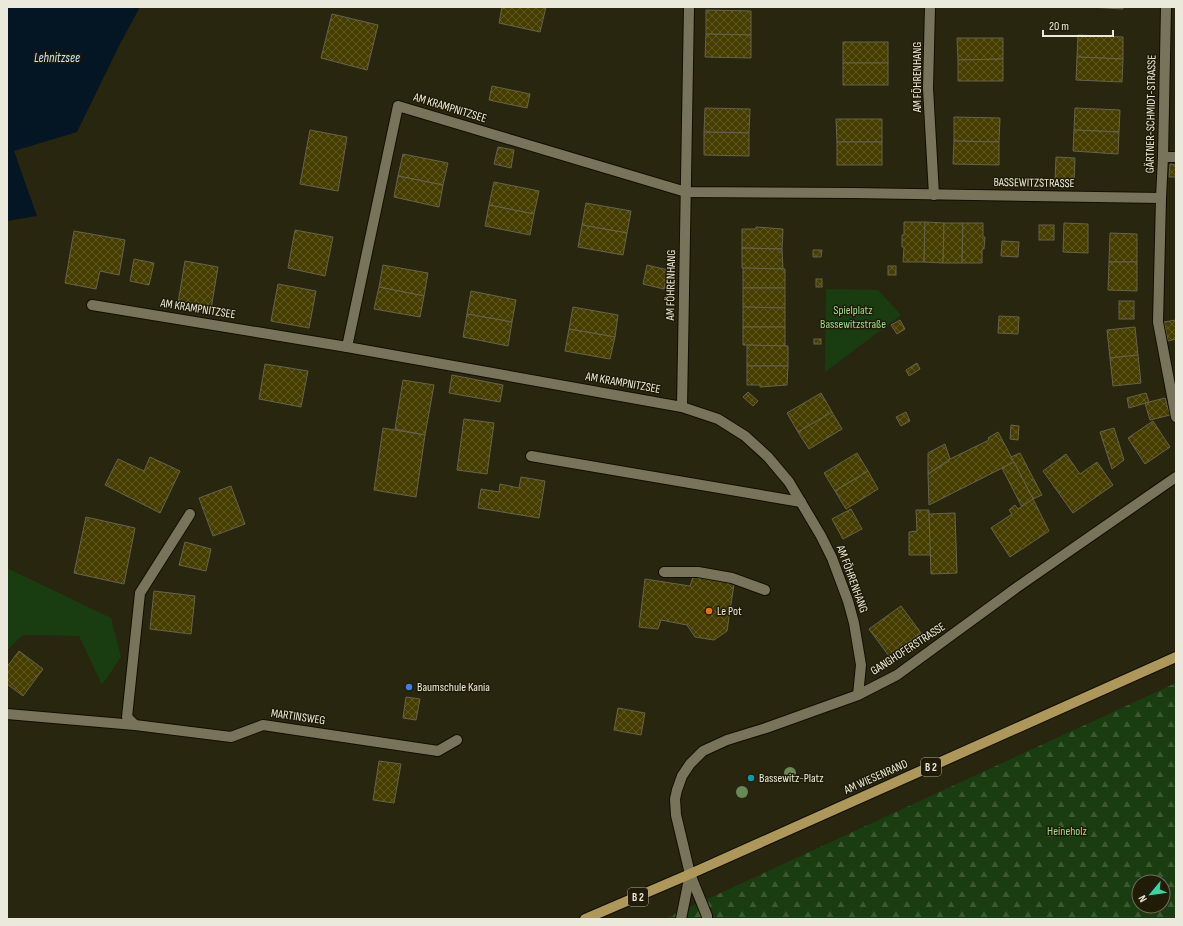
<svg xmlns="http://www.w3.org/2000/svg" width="1183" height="926" viewBox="0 0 1183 926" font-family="'Sofia Sans Condensed',sans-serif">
  <defs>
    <pattern id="forest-firs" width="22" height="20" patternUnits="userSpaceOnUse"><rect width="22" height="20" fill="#193c11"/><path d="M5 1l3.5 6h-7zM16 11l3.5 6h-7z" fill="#3b5833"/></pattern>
    <pattern id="building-cross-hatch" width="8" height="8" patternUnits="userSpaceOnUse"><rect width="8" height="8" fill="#463d00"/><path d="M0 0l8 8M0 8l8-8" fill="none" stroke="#615925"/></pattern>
  </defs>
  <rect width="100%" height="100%" fill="#292610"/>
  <g fill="#193c11">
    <path d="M826 289 878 290 901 315 825 372Z"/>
    <path d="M7 568 111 618 121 657 102 685 79 636 23 635 7 650Z"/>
  </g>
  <path fill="url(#forest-firs)" fill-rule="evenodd" d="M1176 683V919H664ZM1139 882H1163V906H1139Z"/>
  <path fill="#041523" d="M7 7H140L120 44 77 132 14 151 37 216 7 221Z"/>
  <g fill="url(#building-cross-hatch)" stroke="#66634b">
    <path d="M502 7H546L540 32 499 23Z"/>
    <path d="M1090 7H1123V9Z"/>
    <path d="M706 10 751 11V35L706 34Z"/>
    <path d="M332 14 378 25 367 70 321 58Z"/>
    <path d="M706 34 751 35V58L705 57Z"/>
    <path d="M1078 35 1123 37V59L1077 57Z"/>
    <path d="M957 38H1003V59L958 60Z"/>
    <rect x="843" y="42" width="45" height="21"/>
    <path d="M1077 57 1123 59 1122 82 1076 80Z"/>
    <path d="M1003 59V81H958V60Z"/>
    <rect x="843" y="63" width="45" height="22"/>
    <path d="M492 86 530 94 527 108 489 100Z"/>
    <path d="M705 108 750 109 749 133 704 132Z"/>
    <path d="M1075 108 1120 110 1119 132 1074 130Z"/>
    <path d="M954 117 1000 118 999 142 954 141Z"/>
    <path d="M836 119H882V142H837Z"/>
    <path d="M310 130 347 137 338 191 300 184Z"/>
    <path d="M1074 130 1119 132 1118 154 1073 151Z"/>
    <path d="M704 132 749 133V156L704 155Z"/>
    <path d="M954 141 999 142V165L953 164Z"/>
    <rect x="837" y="142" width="45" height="23"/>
    <path d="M498 147 514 150 511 168 494 164Z"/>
    <path d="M403 154 448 163 443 185 398 176Z"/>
    <path d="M1056 157 1075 158 1074 181H1055Z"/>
    <path d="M1170 164 1176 165V177H1169Z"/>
    <path d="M398 176 443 185 439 207 394 197Z"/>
    <path d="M494 182 539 191 534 214 489 205Z"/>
    <path d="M586 203 631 211 627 233 582 225Z"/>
    <path d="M489 205 534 214 530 235 485 226Z"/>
    <path d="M904 222H925L924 262H903L904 247H902V235H904Z"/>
    <path d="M925 222 944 223 943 263 924 262Z"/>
    <path d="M944 223H963L962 263H943Z"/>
    <path d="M963 223H983V237H985L984 249H982V263H962Z"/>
    <path d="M1064 223 1088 224V253L1063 252Z"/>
    <path d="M582 225 627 233 623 255 578 247Z"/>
    <rect x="1039" y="225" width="15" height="15"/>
    <path d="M756 227 783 229 782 249 742 248V229H756Z"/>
    <path d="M295 230 333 237 325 276 288 268Z"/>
    <path d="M74 231 125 240 119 275 100 271 96 289 65 283Z"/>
    <path d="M1110 233 1137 234V262H1109Z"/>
    <path d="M1002 241 1019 242 1018 257 1001 256Z"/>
    <path d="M742 248 782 249 783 269 742 268Z"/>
    <path d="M813 250H822L821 257H813Z"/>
    <path d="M134 259 154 263 149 285 130 281Z"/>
    <path d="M185 261 218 267 211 309 178 303Z"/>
    <path d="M1109 262H1137V291L1108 290Z"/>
    <path d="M383 265 428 273 424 296 379 287Z"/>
    <path d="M647 265 668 270 664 289 643 284Z"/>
    <rect x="888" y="266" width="8" height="9"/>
    <path d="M743 268 785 269V288H743Z"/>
    <rect x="816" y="279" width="6" height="8"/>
    <path d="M278 284 316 291 309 328 271 321Z"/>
    <path d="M379 287 424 296 420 317 374 309Z"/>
    <path d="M743 288H785V308L743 307Z"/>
    <path d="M471 291 516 300 512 322 467 314Z"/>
    <rect x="1119" y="301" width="15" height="18"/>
    <path d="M573 307 618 315 615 337 569 329Z"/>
    <path d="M743 307 785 308V327H743Z"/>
    <path d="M467 314 512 322 508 346 463 337Z"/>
    <path d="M999 316 1019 317 1018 334 998 333Z"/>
    <path d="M900 320 905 329 897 334 891 325Z"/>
    <path d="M1176 320V339L1168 341 1164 322Z"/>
    <path d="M743 327H785V346L743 345Z"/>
    <path d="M1135 327 1138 355 1110 358 1107 330Z"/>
    <path d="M569 329 615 337 610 359 565 351Z"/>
    <rect x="814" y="339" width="7" height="5"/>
    <path d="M747 345 788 346V366H747Z"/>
    <path d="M1138 355 1141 383 1113 386 1110 358Z"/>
    <path d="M917 363 920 369 909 376 906 370Z"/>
    <path d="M265 364 308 371 301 407 259 399Z"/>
    <path d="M747 366H788L787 385 760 387V385H747Z"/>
    <path d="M452 375 503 385 500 402 449 393Z"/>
    <path d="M403 380 434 385 425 435 395 429Z"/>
    <path d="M748 392 758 401 753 406 743 397Z"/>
    <path d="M821 393 832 412 798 432 787 413Z"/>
    <path d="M1146 393 1149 402 1129 408 1127 398Z"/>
    <path d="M1165 398 1170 415 1150 420 1145 403Z"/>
    <path d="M832 412 842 429 809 449 798 432Z"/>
    <path d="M906 412 910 421 901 426 896 417Z"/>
    <path d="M464 419 494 423 487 474 457 470Z"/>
    <path d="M1153 421 1170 447 1145 464 1128 438Z"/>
    <path d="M1011 425 1019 426 1018 440 1010 439Z"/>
    <path d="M383 428 425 435 416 497 374 490Z"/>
    <path d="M1114 428 1124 460 1112 469 1100 432Z"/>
    <path d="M998 432 1014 462 929 505 928 474 949 461 948 460 989 440 988 438Z"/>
    <path d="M945 444 950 459 928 474V453Z"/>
    <path d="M857 453 868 471 835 491 824 473Z"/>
    <path d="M1020 453 1042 495 1033 499 1011 457Z"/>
    <path d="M1066 454 1080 474 1097 462 1113 485 1073 513 1043 471Z"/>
    <path d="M150 457 180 471 160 513 105 485 118 459 144 471Z"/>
    <path d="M1014 462 1033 499 1022 507 1002 468Z"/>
    <path d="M868 471 878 489 846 509 835 491Z"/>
    <path d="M521 477 545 481 539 518 478 508 481 489 499 492 500 484 519 488Z"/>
    <path d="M231 486 245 524 213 536 199 498Z"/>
    <path d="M1033 499 1049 531 1010 557 991 528 1012 514 1009 510 1015 505 1018 509Z"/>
    <path d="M851 509 862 529 843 539 832 519Z"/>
    <path d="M916 510H929L931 555H909V532L917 531Z"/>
    <path d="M955 513 957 573 931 574 929 514Z"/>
    <path d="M86 517 135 528 124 584 74 573Z"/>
    <path d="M185 542 211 549 206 571 179 565Z"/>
    <path d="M693 577 734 584 727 631 714 640 695 637 687 625 661 620 658 629 639 627 645 579 690 586Z"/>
    <path d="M154 591 195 596 191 634 150 629Z"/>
    <path d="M901 606 921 633 889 656 869 629Z"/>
    <path d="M19 651 43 669 23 696 7 684V667Z"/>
    <path d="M406 697 420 699 416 720 403 718Z"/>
    <path d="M618 708 645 713 641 735 614 730Z"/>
    <path d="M379 761 401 764 394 803 373 800Z"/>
  </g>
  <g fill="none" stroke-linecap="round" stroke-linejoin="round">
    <g stroke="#120e00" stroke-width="12">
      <g id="service">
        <path d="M1163 157H1176"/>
        <path d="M190 514 140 593 127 717 135 725 231 737 263 725 438 751 457 740"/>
        <path d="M664 572H698L732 578 765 590"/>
        <path d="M7 714 135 725"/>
      </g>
    </g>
    <g stroke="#120e00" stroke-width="12">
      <g id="minor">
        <path d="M689 7 682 407 718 419 745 436 768 457 789 482 821 536 832 558 848 601 854 623 861 665 858 695"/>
        <path d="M930 7 928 88 934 195"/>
        <path d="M1161 198 1163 157 1166 7"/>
        <path d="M92 305 347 347 682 407"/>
        <path d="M347 347 398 106 686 192 853 193 1161 198 1158 322 1176 417"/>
        <path d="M531 456 801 502"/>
        <path d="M690 874 676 815 675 799 677 790 682 776 690 764 703 751 727 740 766 728 858 695 897 675 1016 588 1176 477"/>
      </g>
    </g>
    <g stroke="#120e00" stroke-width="12">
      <g id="tertiary">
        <path d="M690 874 707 916V919"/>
        <path d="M681 919 690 874"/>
      </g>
    </g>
    <g stroke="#120e00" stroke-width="12">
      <path id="primary" d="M585 919 690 874 1176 657"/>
    </g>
    <use href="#service" stroke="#78745c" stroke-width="10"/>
    <use href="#minor" stroke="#78745c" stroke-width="10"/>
    <use href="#tertiary" stroke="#78745c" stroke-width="10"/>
    <use href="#primary" stroke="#ad985a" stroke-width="10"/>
  </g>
  <g fill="#688955">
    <circle cx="790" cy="773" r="6"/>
    <circle cx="742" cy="792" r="6"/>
  </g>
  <circle fill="#e8710a" stroke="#201c07" stroke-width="1.5" cx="709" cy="611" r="4"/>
  <circle fill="#3f7fe0" stroke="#201c07" stroke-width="1.5" cx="409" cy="687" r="4"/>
  <circle fill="#0f9aa8" stroke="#201c07" stroke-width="1.5" cx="751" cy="778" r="4"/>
  <g text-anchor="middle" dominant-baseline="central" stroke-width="3" stroke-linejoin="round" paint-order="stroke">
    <g fill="#201c07" stroke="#aeac9c" stroke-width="1">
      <rect x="921" y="758" width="20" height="18" rx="3"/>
      <rect x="628" y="888" width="20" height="18" rx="3"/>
    </g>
    <g font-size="11" font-weight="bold" fill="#ebe9dc">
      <text x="931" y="767">B 2</text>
      <text x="638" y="897">B 2</text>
    </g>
    <g font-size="12" fill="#ebe9dc" stroke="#201c07">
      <text transform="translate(917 77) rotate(-90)">AM FÖHRENHANG</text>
      <text transform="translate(450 108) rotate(17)">AM KRAMPNITZSEE</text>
      <text transform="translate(1151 114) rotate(-89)">GÄRTNER-SCHMIDT-STRASSE</text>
      <text transform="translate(1034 183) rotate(1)">BASSEWITZSTRASSE</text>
      <text transform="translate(671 285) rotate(-89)">AM FÖHRENHANG</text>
      <text transform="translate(198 309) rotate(9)">AM KRAMPNITZSEE</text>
      <text transform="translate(623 383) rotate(10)">AM KRAMPNITZSEE</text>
      <text transform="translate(852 579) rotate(70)">AM FÖHRENHANG</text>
      <text transform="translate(908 649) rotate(-33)">GANGHOFERSTRASSE</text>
      <text transform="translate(298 717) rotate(8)">MARTINSWEG</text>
      <text transform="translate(876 777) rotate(-24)">AM WIESENRAND</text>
    </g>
    <g font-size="12" fill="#9bda8d" stroke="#201c07">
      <text x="853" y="310">Spielplatz<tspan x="853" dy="14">Bassewitzstraße</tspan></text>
      <text x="1067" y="831">Heineholz</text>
    </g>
    <g font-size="12" fill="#ebe9dc" stroke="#201c07" text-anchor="start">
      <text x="717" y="611">Le Pot</text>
      <text x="417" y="687">Baumschule Kania</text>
      <text x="759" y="778">Bassewitz-Platz</text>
    </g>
    <g font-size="13" font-style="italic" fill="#c2e1fb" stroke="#201c07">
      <text x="57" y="58">Lehnitzsee</text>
    </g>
  </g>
  <rect width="1183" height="926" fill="none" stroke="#ebe9dc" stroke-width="16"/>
  <g transform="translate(1151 894) rotate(241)"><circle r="19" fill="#201c07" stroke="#716e5c"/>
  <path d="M0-3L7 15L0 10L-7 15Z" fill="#39d4a5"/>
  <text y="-6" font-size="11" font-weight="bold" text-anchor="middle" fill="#ebe9dc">N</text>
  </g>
  <path d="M1043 30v6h70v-6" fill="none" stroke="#ebe9dc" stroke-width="2"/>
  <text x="1049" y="30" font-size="12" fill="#ebe9dc" stroke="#201c07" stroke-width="3" paint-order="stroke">20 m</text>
</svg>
